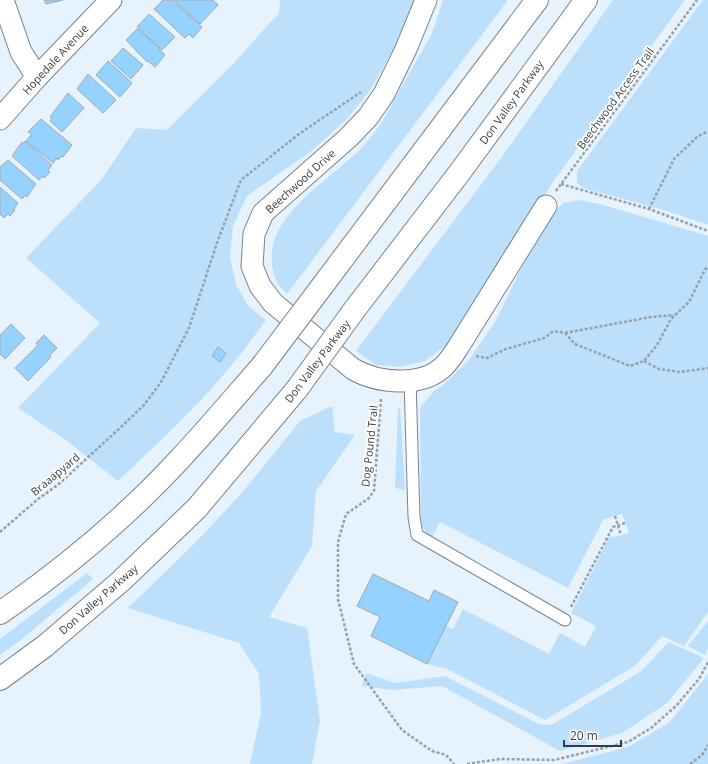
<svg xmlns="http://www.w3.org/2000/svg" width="708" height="764" viewBox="0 0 708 764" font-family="'Open Sans',sans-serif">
  <rect width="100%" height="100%" fill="#e6f3fd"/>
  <g fill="#bce0fb">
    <path d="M280 0H415L395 46 369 92 345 121 310 152 247 196 233 226 230 257 236 284 248 306 266 320C254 336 243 352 230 367 196 408 157 444 118 481L67 441 18 408 100 323 26 258 102 179 136 128 167 130 231 66 279 13Z"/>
    <path d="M443 0H508L287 294C277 285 274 278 272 265 266 212 335 178 365 144 380 128 391 106 401 88 410 70 422 53 431 35 436 24 439 11 443 0Z"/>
    <path d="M613 0H685L555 179 449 343 425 361 399 367 376 365 356 351 501 158Z"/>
    <path d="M703 0H708V225L667 211 583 188 577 183V171Z"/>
    <path d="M579 200 600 204 708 236V612L684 646 662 636 635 666 545 720 447 669 427 664 446 626 453 629 463 609 549 654 560 633 585 647 596 626 571 613 609 538 629 533 622 514 603 520 568 588 440 522 432 537 430 538 422 526 421 521 420 408 434 391 442 386 468 361 495 322 524 263 553 214 563 203Z"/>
    <path d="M332 406 335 432 355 435 316 491 312 546 269 617 307 628 320 721 312 764H250L261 713 259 674 239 643 128 608 194 544 241 494 300 421Z"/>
    <path d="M400 407 405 490 395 488 398 408Z"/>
    <path d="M87 573 93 579 21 640 0 655V639Z"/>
    <path d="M708 621V648L705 655 688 646Z"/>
    <path d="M669 642 704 658 667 703 622 733 560 751 442 686 392 690 362 686 366 673 395 683 445 676 539 724 551 725 640 672Z"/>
    <path d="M708 674V764H562L628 747 670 722Z"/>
  </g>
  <g fill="#96d2fe" stroke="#9cabb7">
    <path d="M44 0H63L46 4Z"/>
    <path d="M163 0H172L202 27 193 38 189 34 185 38 154 9Z"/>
    <path d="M174 0H213L218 5 200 24Z"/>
    <path d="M149 14 175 37 162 50 137 27Z"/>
    <path d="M137 29 160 48 159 49 165 55 155 67 148 61 147 62 126 40Z"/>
    <path d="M123 48 143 65 131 79 111 61Z"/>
    <path d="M108 61 132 83 120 97 96 75Z"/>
    <path d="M88 74 116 100 103 113 77 89Z"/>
    <path d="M68 93 84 108 62 132 50 121 52 118 50 117Z"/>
    <path d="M41 119 72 145 63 157 62 156 58 160 57 158 53 163 26 141 32 134 28 132Z"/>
    <path d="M25 141 52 165 48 170 50 172 44 178 43 176 39 180 12 156 22 142 24 143Z"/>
    <path d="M8 160 36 184 27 197 26 195 22 199 0 180V167Z"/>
    <path d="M0 187 18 203 14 209 15 210 10 216 8 214 4 218 0 214Z"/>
    <path d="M11 324 25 338 5 359 0 354V335Z"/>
    <path d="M44 335 57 348 50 355 51 357 28 381 15 368 38 345 36 343Z"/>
    <path d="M218 347 226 353 220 362 212 356Z"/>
    <path d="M373 574 429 601 434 590 458 602 427 664 371 636 380 617 357 606Z"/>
  </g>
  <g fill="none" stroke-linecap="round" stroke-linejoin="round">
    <g stroke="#75848f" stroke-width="13">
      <path id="lane" d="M410 380 414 517 417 535 565 620"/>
    </g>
    <g stroke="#75848f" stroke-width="23">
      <g id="street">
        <path d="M3 0 21 52 37 77"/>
        <path d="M426 0 406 49 384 94 368 117 349 137 263 213 254 234 252 266 260 286 273 303 353 369C377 383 422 388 444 366 449 361 453 355 457 349L546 206"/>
        <path d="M0 119 37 77 111 0"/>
      </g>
    </g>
    <g stroke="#75848f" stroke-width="24">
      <g id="highway">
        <path d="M323 285 537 0"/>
        <path d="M355 309 460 172 586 0"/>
        <path d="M0 613C64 569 125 518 178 461 207 430 234 398 262 366"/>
        <path d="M0 679 45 646 121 581 197 508 297 389"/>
      </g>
    </g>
    <g stroke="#96a0a8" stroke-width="2.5" stroke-dasharray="3 2" stroke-linecap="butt">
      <path d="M561 184 649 209 708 231"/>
      <path d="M556 191 697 0"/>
      <path d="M649 209 674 159 697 137 708 131"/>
      <path d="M565 333 651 317 674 315"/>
      <path d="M476 356 487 358 506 349 544 338 554 331 565 333 575 344 630 366 644 361 657 345 671 319 689 302 705 269 708 268"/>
      <path d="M644 361 659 369 680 372 708 368"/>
      <path d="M381 399 374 491 368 499 346 514 338 542V599L354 664 402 730 432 751 446 755 454 764"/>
      <path d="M615 516 621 535"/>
      <path d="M0 532 37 500 60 483 120 428 144 405 161 382 189 328 218 240 241 180 299 134 361 92"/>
      <path d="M571 607 613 527 625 523"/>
      <path d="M467 764 500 759 554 760 628 742 651 728 676 706 699 679 708 662"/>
      <path d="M690 764 702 755 708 745"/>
    </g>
    <use href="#lane" stroke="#fff" stroke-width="11"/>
    <use href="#street" stroke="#fff" stroke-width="21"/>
    <use href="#highway" stroke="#fff" stroke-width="22"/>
    <g stroke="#75848f" stroke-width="24" stroke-linecap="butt">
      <g id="highway-bridge">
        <path d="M262 366 323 285"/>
        <path d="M297 389 355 309"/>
      </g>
    </g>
    <use href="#highway-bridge" stroke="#fff" stroke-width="22"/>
  </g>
  <g text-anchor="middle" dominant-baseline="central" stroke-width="4" stroke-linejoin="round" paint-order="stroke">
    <g font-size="11" fill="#363d42" stroke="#fff">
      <text transform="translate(55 59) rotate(-47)">Hopedale Avenue</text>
      <text transform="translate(615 98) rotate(-54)">Beechwood Access Trail</text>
      <text transform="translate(511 102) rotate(-54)">Don Valley Parkway</text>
      <text transform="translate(300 181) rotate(-42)">Beechwood Drive</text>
      <text transform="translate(317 361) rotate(-53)">Don Valley Parkway</text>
      <text transform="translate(369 446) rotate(-84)">Dog Pound Trail</text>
      <text transform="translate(55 474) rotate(-40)">Braaapyard</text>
      <text transform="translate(98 599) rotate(-41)">Don Valley Parkway</text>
    </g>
  </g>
  <path d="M564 740v6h57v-6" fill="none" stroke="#363d42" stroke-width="2"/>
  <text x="570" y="740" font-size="12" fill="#363d42" stroke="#ffffff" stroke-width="3" paint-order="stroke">20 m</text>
</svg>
